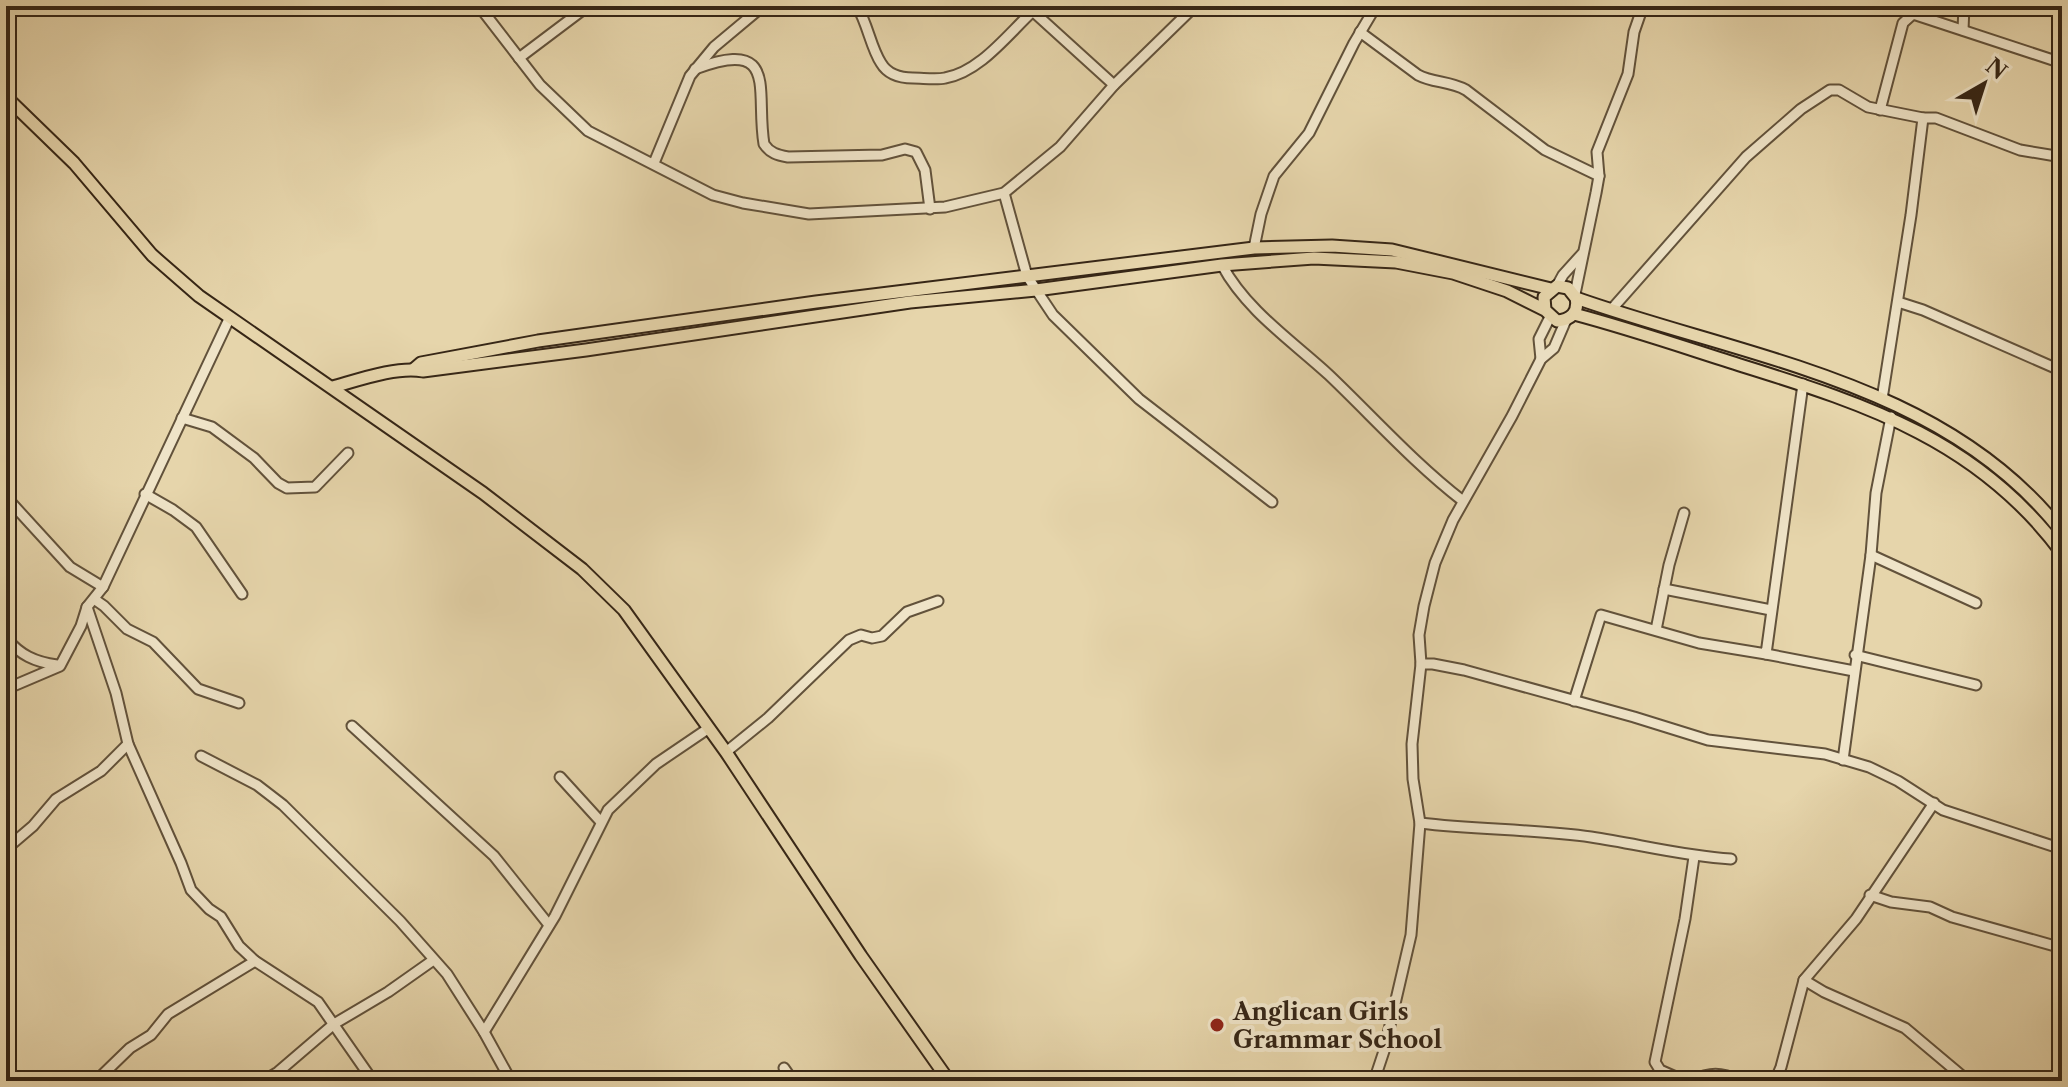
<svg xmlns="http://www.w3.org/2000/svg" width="2068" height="1087" viewBox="0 0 2068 1087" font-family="'Libre Caslon Text',serif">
  <rect width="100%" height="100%" fill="#e6d5ab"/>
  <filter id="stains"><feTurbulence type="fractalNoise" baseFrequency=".0025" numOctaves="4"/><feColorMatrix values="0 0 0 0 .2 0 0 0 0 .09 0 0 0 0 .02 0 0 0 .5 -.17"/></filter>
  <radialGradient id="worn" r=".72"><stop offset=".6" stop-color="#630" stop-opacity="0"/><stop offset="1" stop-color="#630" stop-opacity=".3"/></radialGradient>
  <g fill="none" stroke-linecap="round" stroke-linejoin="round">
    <g stroke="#62523b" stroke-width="13">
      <g id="minor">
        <path d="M479 6 540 85 588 131 713 195 743 203 809 214 945 207 1004 193 1060 147 1114 85 1195 6"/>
        <path d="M857 6C868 25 871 48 881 63 888 75 901 78 913 78 923 78 936 80 945 78 980 72 1008 34 1033 11"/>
        <path d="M1027 6 1114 85"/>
        <path d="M1963 30 1964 6"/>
        <path d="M1360 32 1418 75C1433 83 1450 81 1466 90L1545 150 1599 176"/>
        <path d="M519 58 588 6"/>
        <path d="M695 69C780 37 755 91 764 144 770 153 777 155 788 157L882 155 905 149 916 152 925 170 930 209"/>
        <path d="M1880 110 1903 23 1913 14 2062 63"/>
        <path d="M654 163 690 76 714 47 763 6"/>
        <path d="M1004 193 1027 276 1053 315 1139 399 1272 502"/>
        <path d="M1254 248 1261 214 1274 176 1309 133 1354 43 1376 6"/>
        <path d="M1222 265C1246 310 1292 341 1329 375 1374 418 1414 463 1463 501"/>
        <path d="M1557 286 1563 275 1582 254"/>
        <path d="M1575 294 1596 193 1599 176 1597 152 1628 74 1634 32 1643 6"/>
        <path d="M1898 302 1923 310 2062 371"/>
        <path d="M1611 310 1746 157 1801 109 1830 90H1839L1868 107 1923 118H1936L2020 150 2062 157"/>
        <path d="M1541 359 1539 339 1550 317"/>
        <path d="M1882 399 1911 215 1923 118"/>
        <path d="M182 418 212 427 254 458 278 483 287 488 315 487 348 453"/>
        <path d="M145 494 173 510 196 527 242 594"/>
        <path d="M6 497 70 567 103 587"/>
        <path d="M1871 555 1976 603"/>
        <path d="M1664 589 1771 610"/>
        <path d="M94 599 104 606 127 629 153 642 198 689 239 703"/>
        <path d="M87 607 116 693 128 744 181 863 191 890 209 909 221 917 239 946 255 961 318 1002 373 1081"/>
        <path d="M1656 630 1669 565 1684 513"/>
        <path d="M6 638C20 655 35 662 57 665"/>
        <path d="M1766 654 1854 671"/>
        <path d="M1855 655 1976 685"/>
        <path d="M1421 664H1433L1464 670 1634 717 1708 740 1825 754 1869 767 1898 781 1943 810 2062 849"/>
        <path d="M6 689 60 666 81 626 87 607 103 587 230 317"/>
        <path d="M1574 701 1601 615 1699 643 1766 654 1803 384"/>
        <path d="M352 726 494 856 549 925"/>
        <path d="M726 752 768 718 849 640 861 635 872 638 882 636 907 612 938 601"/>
        <path d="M201 756 257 785 283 805 400 921 447 974 484 1032 511 1081"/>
        <path d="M1843 760 1871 555 1876 493 1891 417"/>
        <path d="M560 777 601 822"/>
        <path d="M1420 823C1477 830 1534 829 1591 837 1638 844 1683 856 1731 859"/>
        <path d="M6 849 33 826 56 799 101 771 128 744"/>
        <path d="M1870 895 1891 902 1930 907 1952 917 2062 948"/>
        <path d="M1804 980 1824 992 1905 1028 1968 1081"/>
        <path d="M484 1032 555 916 608 810 656 764 709 728"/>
        <path d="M784 1068 793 1081"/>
        <path d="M96 1081 130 1048 151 1035 168 1014 255 961"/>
        <path d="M263 1081 278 1072 334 1024 388 992 432 961"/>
        <path d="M1374 1081 1384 1051 1411 935 1420 823 1413 779 1412 744 1421 664 1419 635 1424 606 1435 563 1453 520 1512 416 1541 359 1554 348 1566 320"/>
        <path d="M1685 1081 1660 1070 1655 1062 1685 919 1694 857"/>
        <path d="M1690 1081C1711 1072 1720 1072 1741 1081"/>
        <path d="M1775 1081 1781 1067 1804 980 1856 919 1934 803"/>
      </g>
    </g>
    <g stroke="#362616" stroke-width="15">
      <g id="major">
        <path d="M6 97 74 163 152 255 199 296 483 493 582 569 624 610 726 752 861 956 949 1081"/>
        <path d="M1576 298C1746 358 1945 382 2062 532"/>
        <path d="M1574 314C1631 329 1686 348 1743 366 1869 405 1980 442 2062 553"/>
        <path d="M414 369 421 363 538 341 816 302 1254 248 1332 246 1392 250 1551 289"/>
        <path d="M333 387C358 380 397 366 423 371L586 350 910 302 1036 290 1222 265 1314 258 1396 262 1453 273 1507 291 1545 310 1557 321C1571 320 1579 312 1576 298L1568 288 1557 286 1544 297 1545 310"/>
      </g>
    </g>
    <use href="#minor" stroke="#efe4c8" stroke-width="9"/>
    <use href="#major" stroke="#e6d5ab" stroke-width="11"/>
  </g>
  <circle fill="#8f2418" stroke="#efe4c8" stroke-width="3" cx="1217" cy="1025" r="8"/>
  <g text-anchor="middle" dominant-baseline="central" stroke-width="8" stroke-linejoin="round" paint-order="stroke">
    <g font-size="24" font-weight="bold" fill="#362616" stroke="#efe4c8" text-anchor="start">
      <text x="1233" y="1011">Anglican Girls<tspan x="1233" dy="28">Grammar School</tspan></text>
    </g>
  </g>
  <rect width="2068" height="1087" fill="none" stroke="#e6d5ab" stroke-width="32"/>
  <rect x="8" y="8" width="2052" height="1071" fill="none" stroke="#362616" stroke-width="4"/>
  <rect x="16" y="16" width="2036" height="1055" fill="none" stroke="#362616" stroke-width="2"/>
  <g transform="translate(1984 84) rotate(39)" stroke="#efe4c8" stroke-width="6" paint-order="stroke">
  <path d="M0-6L14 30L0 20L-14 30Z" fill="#362616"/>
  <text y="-12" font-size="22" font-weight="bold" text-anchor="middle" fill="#362616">N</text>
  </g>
  <rect width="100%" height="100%" filter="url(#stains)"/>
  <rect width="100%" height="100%" fill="url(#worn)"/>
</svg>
